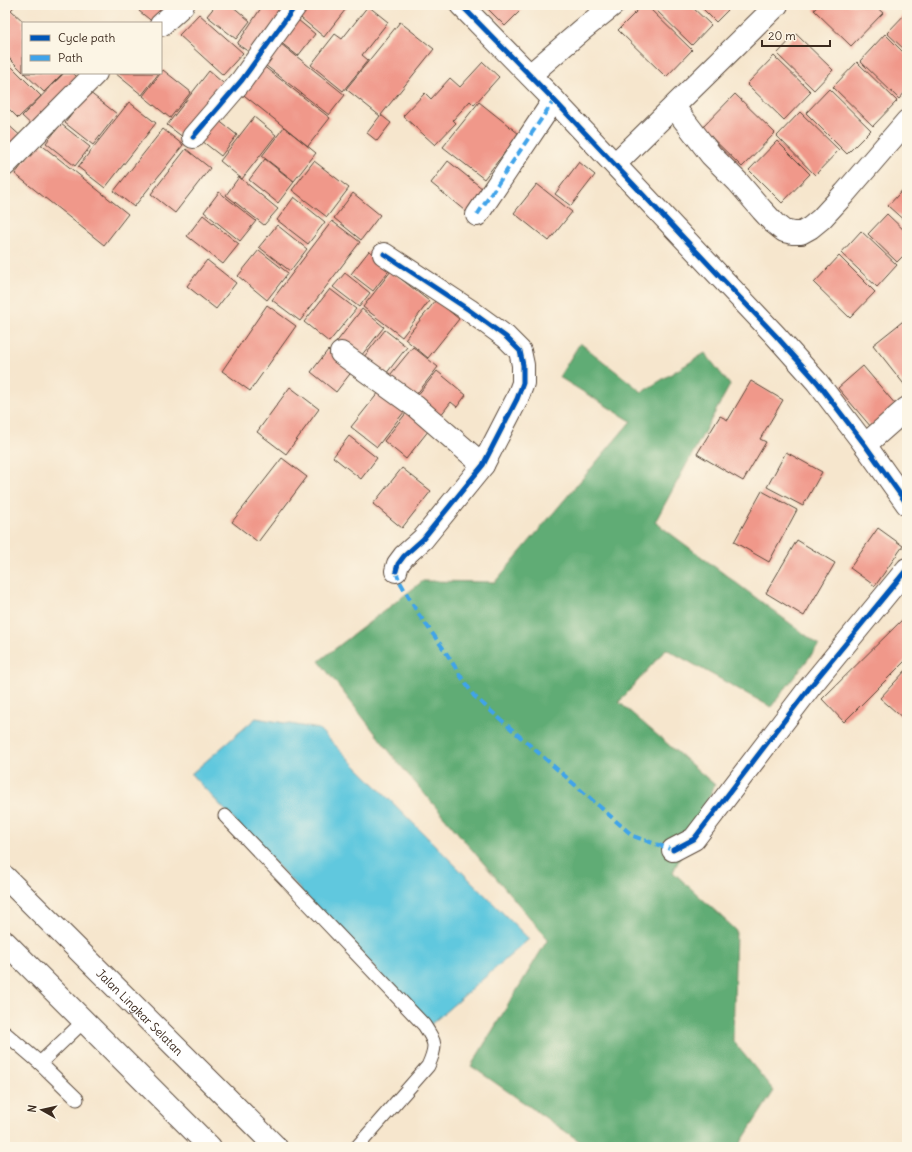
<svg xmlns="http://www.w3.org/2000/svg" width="912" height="1152" viewBox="0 0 912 1152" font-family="Delius,sans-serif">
  <rect width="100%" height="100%" fill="#fcf5e5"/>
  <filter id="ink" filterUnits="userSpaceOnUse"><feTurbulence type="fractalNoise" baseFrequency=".025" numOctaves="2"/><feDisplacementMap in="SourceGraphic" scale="8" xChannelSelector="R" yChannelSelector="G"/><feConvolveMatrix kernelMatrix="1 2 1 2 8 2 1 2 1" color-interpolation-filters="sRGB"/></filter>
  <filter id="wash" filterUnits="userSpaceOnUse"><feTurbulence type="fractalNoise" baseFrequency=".012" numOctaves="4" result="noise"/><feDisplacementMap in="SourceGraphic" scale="16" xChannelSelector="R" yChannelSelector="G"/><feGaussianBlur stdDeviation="0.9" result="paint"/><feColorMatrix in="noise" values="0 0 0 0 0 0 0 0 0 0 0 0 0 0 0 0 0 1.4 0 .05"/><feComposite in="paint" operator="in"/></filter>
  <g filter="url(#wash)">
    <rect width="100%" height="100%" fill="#f6e6cd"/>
    <path fill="#61ac74" stroke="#4e6b49" d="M580 343 642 392 705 353 730 385 655 522 819 645 771 707 666 649 619 702 715 785 673 872 736 930 733 1041 774 1091 738 1147H588L471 1066 548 939 400 765 319 661 423 581 495 582 631 421 559 377Z"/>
    <path fill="#61c8de" stroke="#4e797e" d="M256 718 319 729 529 939 429 1026 191 774Z"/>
    <g id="blocks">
      <g fill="#f0988a">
        <path d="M5 5H16L11 10 25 23H23V72L5 54Z"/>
        <path d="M143 5H173L154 23 139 11Z"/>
        <path d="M216 5H231L250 21 236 39 207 16Z"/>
        <path d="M263 5H290L255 56 237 44Z"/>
        <path d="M303 5H349L324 37 296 14Z"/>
        <path d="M484 5H518L522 9 505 26Z"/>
        <path d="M643 5H646L692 50 666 77 618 30Z"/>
        <path d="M658 5H690L711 25 692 45 655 9Z"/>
        <path d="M699 5H733L716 22Z"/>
        <path d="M818 5H874L883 13 851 46 814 10Z"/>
        <path d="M368 6 388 22 362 55 368 60 343 91 311 65 335 34 342 39Z"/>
        <path d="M907 12V52L887 33Z"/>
        <path d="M199 14 243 53 223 75 179 35Z"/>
        <path d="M292 15 315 34 298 56 275 38Z"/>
        <path d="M400 22 434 49 381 115 391 123 377 141 367 133 380 116 346 89Z"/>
        <path d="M796 34 833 70 814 90 777 54Z"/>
        <path d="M885 34 907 56V90L899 99 860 61Z"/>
        <path d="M281 44 345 95 329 115 265 65Z"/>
        <path d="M774 56 811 92 784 120 747 84Z"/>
        <path d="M5 60 41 96 18 118 5 105Z"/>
        <path d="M483 62 499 77 474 105 470 101 453 120 456 123 435 145 403 116 425 93 431 99 450 78 460 87Z"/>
        <path d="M857 62 897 101 873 126 833 87Z"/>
        <path d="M262 65 330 118 308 146 240 92Z"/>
        <path d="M163 70 191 92 170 118 143 96Z"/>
        <path d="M209 71 229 88 188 141 167 125Z"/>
        <path d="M24 73H63L44 92Z"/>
        <path d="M64 73H73L82 82 37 130 22 116Z"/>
        <path d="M115 73H159L142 95Z"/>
        <path d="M829 89 871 130 847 154 806 113Z"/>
        <path d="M89 92 117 114 93 145 65 123Z"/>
        <path d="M735 94 775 133 742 167 702 128Z"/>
        <path d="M129 102 156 123 105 188 78 167Z"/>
        <path d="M479 102 519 134 484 179 443 147Z"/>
        <path d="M800 112 839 150 815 175 777 136Z"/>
        <path d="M213 116 237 135 221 156 197 137Z"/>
        <path d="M254 117 276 135 242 179 220 161Z"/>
        <path d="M5 122 24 139 5 160Z"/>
        <path d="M61 124 90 147 75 166 46 143Z"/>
        <path d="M284 127 316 153 294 181 262 156Z"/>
        <path d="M163 129 183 145 134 207 114 191Z"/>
        <path d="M777 141 810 174 782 203 749 170Z"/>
        <path d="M39 143 128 214 104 245 15 174Z"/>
        <path d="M186 149 210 168 175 213 151 194Z"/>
        <path d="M265 159 294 182 278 203 249 180Z"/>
        <path d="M314 161 349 188 327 217 292 190Z"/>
        <path d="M448 161 488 193 470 215 431 183Z"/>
        <path d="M579 162 595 175 571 206 555 194Z"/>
        <path d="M239 177 278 209 264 225 226 195Z"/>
        <path d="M537 184 572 212 549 241 514 213Z"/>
        <path d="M907 185V223L888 206Z"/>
        <path d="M219 192 256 221 240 241 204 212Z"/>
        <path d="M353 193 380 215 361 240 334 218Z"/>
        <path d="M294 197 325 222 308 244 277 220Z"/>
        <path d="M887 214 907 233V252L897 262 868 234Z"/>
        <path d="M203 215 239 244 223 264 187 236Z"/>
        <path d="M332 221 360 242 300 321 272 300Z"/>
        <path d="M277 225 307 249 290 271 259 247Z"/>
        <path d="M861 231 897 265 877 287 841 253Z"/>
        <path d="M259 250 288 273 267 300 238 276Z"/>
        <path d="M369 251 391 268 373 291 351 274Z"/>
        <path d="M839 256 875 292 850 318 814 283Z"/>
        <path d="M207 260 236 283 216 309 187 286Z"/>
        <path d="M391 271 429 301 402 337 363 307Z"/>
        <path d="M345 273 370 293 359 307 333 287Z"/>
        <path d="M330 289 356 309 329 342 304 322Z"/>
        <path d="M436 300 459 319 428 358 405 339Z"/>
        <path d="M267 305 296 326 250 391 222 371Z"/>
        <path d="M362 309 384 327 357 361 335 344Z"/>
        <path d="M907 318V388L873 345Z"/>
        <path d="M385 330 407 347 382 379 360 362Z"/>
        <path d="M413 347 438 367 412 400 386 380Z"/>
        <path d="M328 350 353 370 336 392 311 372Z"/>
        <path d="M863 366 896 405 871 427 838 388Z"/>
        <path d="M437 371 466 395 457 407 451 402 437 420 413 401Z"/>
        <path d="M751 381 783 400 760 439 766 442 743 481 697 454 720 416 728 420Z"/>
        <path d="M290 387 319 409 286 454 257 432Z"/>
        <path d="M379 392 404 412 377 447 351 427Z"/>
        <path d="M407 412 429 430 406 459 384 441Z"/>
        <path d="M349 436 377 458 361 479 333 457Z"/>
        <path d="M786 452 822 472 803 506 767 487Z"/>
        <path d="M282 458 307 477 258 542 232 522Z"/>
        <path d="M402 468 431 491 402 528 373 504Z"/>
        <path d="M762 491 797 510 769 562 734 542Z"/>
        <path d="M878 528 903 546 875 586 850 568Z"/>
        <path d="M797 540 835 563 804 616 766 593Z"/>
        <path d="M907 615V659L844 722 822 699Z"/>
        <path d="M907 669V716L904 719 880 698Z"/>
      </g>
    </g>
  </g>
  <g filter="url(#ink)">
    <use href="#blocks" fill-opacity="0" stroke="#574638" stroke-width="1"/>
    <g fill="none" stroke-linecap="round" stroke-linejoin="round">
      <g stroke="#574638" stroke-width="15">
        <g id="service">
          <path d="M225 816 424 1025C436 1043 437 1046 428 1066L357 1147"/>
          <path d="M5 1033 40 1063 77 1099"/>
          <path d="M40 1063 84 1021"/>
        </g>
      </g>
      <g stroke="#574638" stroke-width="24">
        <g id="minor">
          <path d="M161 25 183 5"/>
          <path d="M530 75 582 30 613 5"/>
          <path d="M674 107 711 155 738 182 762 210 774 223 784 231 793 233H801L810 228 821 219 845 193 907 121"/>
          <path d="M193 137 242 80 296 5"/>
          <path d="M615 164 777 5"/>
          <path d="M5 165 96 73"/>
          <path d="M477 215 554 100"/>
          <path d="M384 254 469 310 506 337 520 351 523 365V383L517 399 483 465 423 539 404 556 398 564 396 571"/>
          <path d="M341 353 416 407 483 465"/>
          <path d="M865 445 907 408"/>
          <path d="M673 850 694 839 810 687 907 569"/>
        </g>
      </g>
      <g stroke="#574638" stroke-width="24">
        <path id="tertiary" d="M461 5 554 100 776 336 817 382 865 445 907 504"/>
      </g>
      <g stroke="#574638" stroke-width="24">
        <g id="trunk">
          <path id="s1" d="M5 877 276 1147"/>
          <path d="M5 942 210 1147"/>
        </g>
      </g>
      <use href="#service" stroke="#fff" stroke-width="13"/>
      <use href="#minor" stroke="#fff" stroke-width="22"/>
      <use href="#tertiary" stroke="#fff" stroke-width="22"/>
      <use href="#trunk" stroke="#fff" stroke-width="22"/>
      <g stroke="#3fa3ea" stroke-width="4" stroke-dasharray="8 4" stroke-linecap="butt">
        <path d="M477 215 554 100"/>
        <path d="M396 571 399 580 417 612 445 651 462 678 474 696 633 836 673 850"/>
      </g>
      <g stroke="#fcf5e5" stroke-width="8">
        <g id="cycleway">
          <path d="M461 5 554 100 776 336 817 382 865 445 907 504"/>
          <path d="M193 137 242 80 296 5"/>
          <path d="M384 254 469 310 506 337 520 351 523 365V383L517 399 483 465 423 539 404 556 398 564 396 571"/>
          <path d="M673 850 694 839 810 687 907 569"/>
        </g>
      </g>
      <use href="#cycleway" stroke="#0057b8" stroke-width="5"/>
    </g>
  </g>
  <g text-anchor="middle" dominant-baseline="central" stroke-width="4" stroke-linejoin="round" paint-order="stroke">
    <g font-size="12" fill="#3b2a1e" stroke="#fcf5e5">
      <text stroke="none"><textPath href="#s1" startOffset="191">Jalan Lingkar Selatan</textPath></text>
    </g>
  </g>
  <rect width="912" height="1152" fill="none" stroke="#fcf5e5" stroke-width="20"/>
  <rect x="22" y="22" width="140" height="52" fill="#fcf5e5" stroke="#afa495"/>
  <rect x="30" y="35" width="20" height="6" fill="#0057b8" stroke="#afa495"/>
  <text x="58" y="42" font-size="12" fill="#3b2a1e">Cycle path</text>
  <rect x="30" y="55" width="20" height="6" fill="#3fa3ea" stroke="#afa495"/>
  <text x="58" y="62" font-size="12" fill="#3b2a1e">Path</text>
  <g transform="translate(42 1110) rotate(278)" stroke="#fcf5e5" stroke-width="3" paint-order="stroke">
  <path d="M0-3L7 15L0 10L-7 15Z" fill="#3b2a1e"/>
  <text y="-6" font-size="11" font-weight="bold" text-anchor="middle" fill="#3b2a1e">N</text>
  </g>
  <path d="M762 40v6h68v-6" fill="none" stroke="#3b2a1e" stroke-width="2"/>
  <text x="768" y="40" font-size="12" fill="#3b2a1e" stroke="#fcf5e5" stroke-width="3" paint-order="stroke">20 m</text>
</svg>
